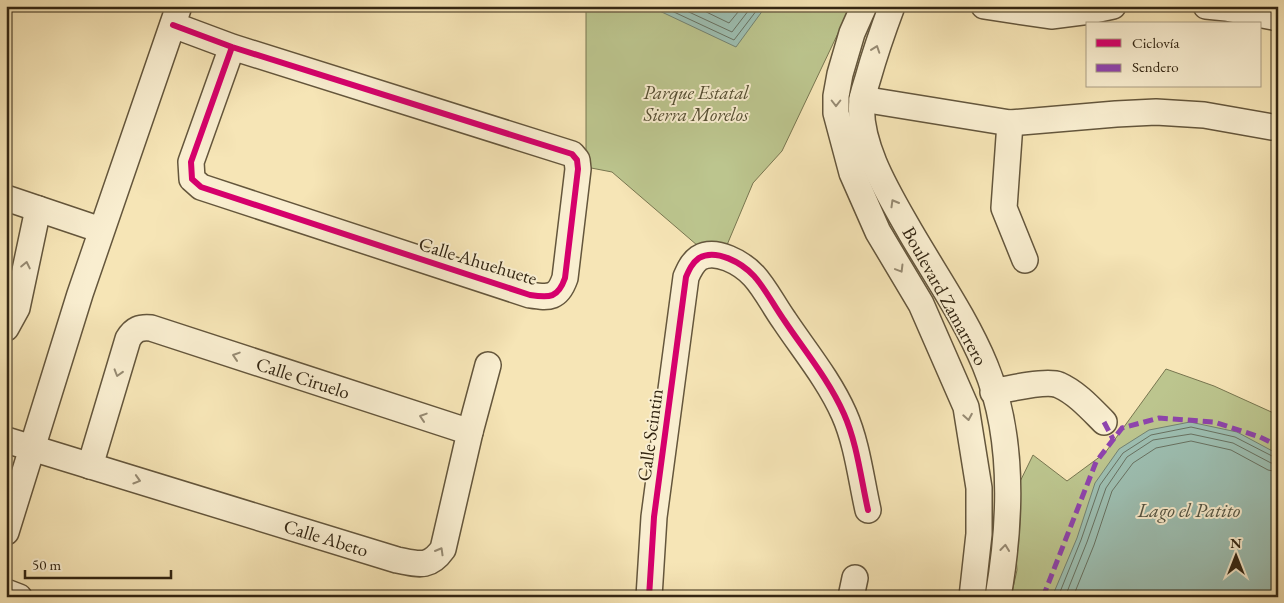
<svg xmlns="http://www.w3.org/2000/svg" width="1284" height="603" viewBox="0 0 1284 603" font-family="'EB Garamond',serif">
  <rect width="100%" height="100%" fill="#f6e5b6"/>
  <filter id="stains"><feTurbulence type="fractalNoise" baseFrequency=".004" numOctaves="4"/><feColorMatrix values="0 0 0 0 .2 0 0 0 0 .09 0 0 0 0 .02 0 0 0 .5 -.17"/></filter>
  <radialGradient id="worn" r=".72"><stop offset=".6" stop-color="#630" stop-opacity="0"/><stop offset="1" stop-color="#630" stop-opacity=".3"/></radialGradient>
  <g fill="#bcc58e" stroke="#787650">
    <path d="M586 6H851L782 151 753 183 719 264 612 172 586 167Z"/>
    <path d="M1166 369 1214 386 1278 415V597H1011L1017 570 1012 498 1033 455 1067 481 1105 453Z"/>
  </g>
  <g fill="#9dbfb2" stroke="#738272">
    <path d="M649 6H766L736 47Z"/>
    <path d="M1190 422 1237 432 1278 454V597H1052L1077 538 1095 483 1119 449 1149 430Z"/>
  </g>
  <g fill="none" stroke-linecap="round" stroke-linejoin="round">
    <g stroke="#687262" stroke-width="1">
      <path d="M661 6 734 40 760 6"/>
      <path d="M676 6 732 32 752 6"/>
      <path d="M694 6 729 23 743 6"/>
      <path d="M1058 597 1081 540 1100 485 1123 453 1151 435 1191 427 1235 437 1274 457 1278 458"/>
      <path d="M1065 597 1087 542 1106 488 1127 457 1153 440 1191 434 1233 443 1271 463 1278 464"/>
      <path d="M1073 597 1094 545 1112 491 1133 463 1156 448 1191 441 1231 450 1268 470 1278 472"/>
    </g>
    <g stroke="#64563c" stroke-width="28">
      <g id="minor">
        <path d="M864 6 852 33 840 74 836 96V113L852 173 878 232 921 304 966 407 979 488V534L972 597"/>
        <path d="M892 6C883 30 875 53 868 78 866 85 863 93 862 100 857 144 890 196 911 233 936 276 966 319 985 365 1015 437 1011 522 998 597"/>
        <path d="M984 6 1051 16 1090 11 1113 6"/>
        <path d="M1206 6 1226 8 1278 18"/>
        <path d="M173 25 232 47 572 154 577 160 578 169 565 278C558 298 550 298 530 295L201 187 192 179 191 162 232 47"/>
        <path d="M862 99 1010 123 1116 114 1156 112 1204 115 1278 128"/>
        <path d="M1010 123 1004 208 1025 260"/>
        <path d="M6 198 101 230"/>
        <path d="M6 328 17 308 38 209"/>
        <path d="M993 392C1007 389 1047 380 1059 385 1077 393 1091 409 1104 422"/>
        <path d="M6 440 397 560C418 564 429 569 443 549L470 432 488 365"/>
        <path d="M90 466 128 339C134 329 140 327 151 328L470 432"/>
        <path d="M6 532 80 294 179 6"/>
        <path d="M6 592 19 597"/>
        <path d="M649 597 654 517 686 277C689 270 692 263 699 258 716 248 742 263 754 276 765 288 774 306 784 320 804 350 829 380 844 414 857 443 861 479 868 510"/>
        <path d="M851 597 855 578"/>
      </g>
    </g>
    <use href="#minor" stroke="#f9eed0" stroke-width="25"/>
    <g stroke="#8e44ad" stroke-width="5" stroke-dasharray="10 5" stroke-linecap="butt">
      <path d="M1104 422 1113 439"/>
      <path d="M1043 597 1096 462 1122 428 1159 418 1214 422 1260 437 1278 446"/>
    </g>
    <g stroke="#f9eed0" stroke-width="9">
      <g id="cycleway">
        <path d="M173 25 232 47 572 154 577 160 578 169 565 278C558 298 550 298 530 295L201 187 192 179 191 162 232 47"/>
        <path d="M649 597 654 517 686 277C689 270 692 263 699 258 716 248 742 263 754 276 765 288 774 306 784 320 804 350 829 380 844 414 857 443 861 479 868 510"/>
      </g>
    </g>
    <use href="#cycleway" stroke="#d6006c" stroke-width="6"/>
  </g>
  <defs><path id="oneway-chevron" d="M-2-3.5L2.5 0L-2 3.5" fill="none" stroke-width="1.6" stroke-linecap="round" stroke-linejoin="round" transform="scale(1.25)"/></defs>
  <g stroke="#968a72">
    <use href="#oneway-chevron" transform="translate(876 49) rotate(-71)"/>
    <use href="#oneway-chevron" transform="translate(836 103) rotate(90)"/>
    <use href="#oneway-chevron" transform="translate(894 203) rotate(-120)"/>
    <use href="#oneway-chevron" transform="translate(26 265) rotate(-78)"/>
    <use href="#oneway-chevron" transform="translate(900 269) rotate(59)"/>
    <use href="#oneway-chevron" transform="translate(236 356) rotate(-162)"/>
    <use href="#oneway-chevron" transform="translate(118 373) rotate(107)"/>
    <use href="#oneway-chevron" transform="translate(423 417) rotate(-162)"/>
    <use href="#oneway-chevron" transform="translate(968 417) rotate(80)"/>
    <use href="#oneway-chevron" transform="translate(137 480) rotate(17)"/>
    <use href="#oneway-chevron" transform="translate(1005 548) rotate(-84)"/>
    <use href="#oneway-chevron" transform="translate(440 551) rotate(-60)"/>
  </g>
  <g text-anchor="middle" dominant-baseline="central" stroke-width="4" stroke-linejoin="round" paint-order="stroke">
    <g font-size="19" font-style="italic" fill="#554e32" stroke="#f9eed0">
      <text x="696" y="92">Parque Estatal<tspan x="696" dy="22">Sierra Morelos</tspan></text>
    </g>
    <g font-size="19" fill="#332613" stroke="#f9eed0">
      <text transform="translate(478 261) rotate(17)">Calle Ahuehuete</text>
      <text transform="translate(945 296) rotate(61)">Boulevard Zamarrero</text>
      <text transform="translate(303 378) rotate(18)">Calle Ciruelo</text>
      <text transform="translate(650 435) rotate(-82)">Calle Scintin</text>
      <text transform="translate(326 538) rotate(17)">Calle Abeto</text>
    </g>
    <g font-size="20" font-style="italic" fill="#535443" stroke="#f9eed0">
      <text x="1189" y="510">Lago el Patito</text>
    </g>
  </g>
  <rect width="1284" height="603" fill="none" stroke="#f6e5b6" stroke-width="25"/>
  <rect x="8" y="8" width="1269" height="588" fill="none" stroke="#332613" stroke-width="2.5"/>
  <rect x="12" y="12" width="1259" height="578" fill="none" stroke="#332613"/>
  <rect x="1086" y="22" width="175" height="65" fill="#f9eed0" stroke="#aa9e84"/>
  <rect x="1096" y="39" width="25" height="8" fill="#d6006c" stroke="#aa9e84"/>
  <text x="1132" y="48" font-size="15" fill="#332613">Ciclovía</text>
  <rect x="1096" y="64" width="25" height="8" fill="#8e44ad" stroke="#aa9e84"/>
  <text x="1132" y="72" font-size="15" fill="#332613">Sendero</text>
  <g transform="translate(1236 556)" stroke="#f9eed0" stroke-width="4" paint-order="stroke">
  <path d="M0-4L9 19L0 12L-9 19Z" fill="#332613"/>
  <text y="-8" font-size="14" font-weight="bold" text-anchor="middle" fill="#332613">N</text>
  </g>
  <path d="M25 570v8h146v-8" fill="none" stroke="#332613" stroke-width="2.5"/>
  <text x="32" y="570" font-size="15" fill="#332613" stroke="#f9eed0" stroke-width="4" paint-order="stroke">50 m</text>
  <rect width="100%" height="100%" filter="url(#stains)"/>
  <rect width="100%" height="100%" fill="url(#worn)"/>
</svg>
